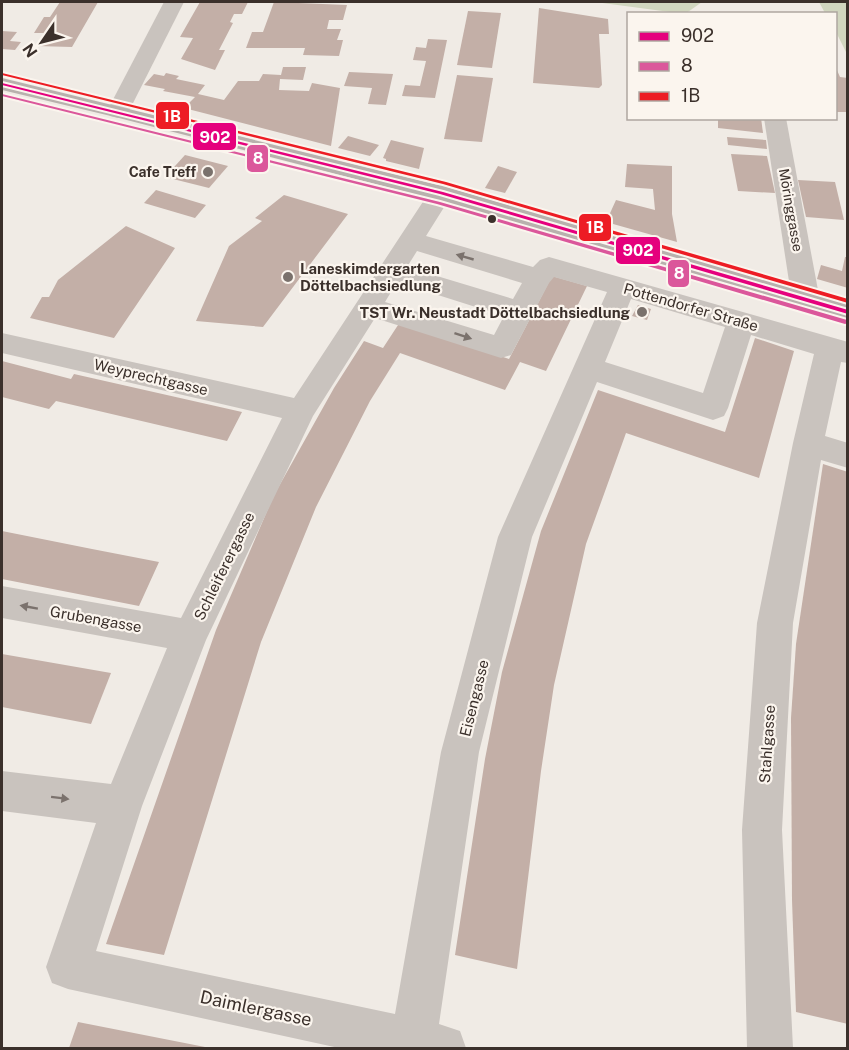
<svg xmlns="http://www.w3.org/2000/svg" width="849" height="1050" viewBox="0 0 849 1050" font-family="'Public Sans',sans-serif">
  <rect width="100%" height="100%" fill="#f0ebe5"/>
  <g fill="#d1d6bf">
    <path d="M595 2H702L685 14Z"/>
    <path d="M819 2H847V54L836 32V14L825 13Z"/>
  </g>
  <g fill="#c3afa7">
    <path d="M60 2H98L72 47 36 46 44 33H34L44 17H50Z"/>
    <path d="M200 2H248L242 14H234L230 22 233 23 219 50H225L215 70 181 59 193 38 180 37Z"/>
    <path d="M274 2 347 5 343 20H329L327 29H341L337 40H343L339 56 303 55 305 48H246L252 32H263Z"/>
    <path d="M539 8 608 19 609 34H599L602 85 599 88 533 83Z"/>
    <path d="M468 11 501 13 492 68 457 65Z"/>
    <path d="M2 31 17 32 10 41 21 42 15 50 2 49Z"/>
    <path d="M428 39 447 40 435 98 402 96 405 85 420 86 426 61 413 60 416 47 426 48Z"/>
    <path d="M283 67H306L303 80 280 79 279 90 309 91 312 83 340 88 331 146 184 108 195 97 163 91 165 89 144 85 154 74 164 76 166 73 179 76 176 79 205 85 198 94 224 100 238 81H259L263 74 281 75Z"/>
    <path d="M836 68 840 77 848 78V112H836Z"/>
    <path d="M349 72 393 74 386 105 368 104 372 88 344 86Z"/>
    <path d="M457 75 493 78 482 142 444 139Z"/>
    <path d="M718 118H761L763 133 718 128Z"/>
    <path d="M348 136 379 145 370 156 338 148Z"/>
    <path d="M727 137 766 140 767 149 728 145Z"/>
    <path d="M391 140 424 148 419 169 386 161V159L383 158Z"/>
    <path d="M731 154 767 156 775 193 738 191Z"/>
    <path d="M185 155 228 166 209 188 165 177Z"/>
    <path d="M627 164 672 166V214L677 242 606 222 616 200 655 210 653 189 625 187Z"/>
    <path d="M498 166 517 172 505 193 485 188Z"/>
    <path d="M798 180 835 182 844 220 806 217Z"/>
    <path d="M156 190 206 205 195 218 144 203Z"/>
    <path d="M284 195 348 214 263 327 196 321 229 246 262 221 255 218Z"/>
    <path d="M126 226 175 248 114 338 30 318 42 297H49L58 280Z"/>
    <path d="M845 257H848V288L817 279 821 265 842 271Z"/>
    <path d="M552 276 587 286 546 371 520 362 505 390 400 353 370 401 316 507 261 642 164 955 106 944 216 630 274 495 334 388 364 341 383 348 400 322 509 359Z"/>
    <path d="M638 305 651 309 647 320 632 316Z"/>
    <path d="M755 338 794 351 759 478 626 433 586 544 554 685 541 771 517 969 455 955 485 759 502 672 541 531 598 390 725 432Z"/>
    <path d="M2 361 71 379 74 374 242 412 227 441 56 401 49 409 2 397Z"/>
    <path d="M823 464 848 472V1024L796 1012 792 900 791 718 796 644Z"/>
    <path d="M2 531 92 549 159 562 139 606 2 579Z"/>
    <path d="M2 654 111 673 91 724 2 707Z"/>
    <path d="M78 1022 205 1047 204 1048H69Z"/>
  </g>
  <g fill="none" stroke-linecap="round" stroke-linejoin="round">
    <g fill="#c9c3be" fill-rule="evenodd">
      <path d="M164 2H184L129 111 126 116 118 118 110 116 107 111Z"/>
      <path d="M764 118H786L820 301 816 308 806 311 796 308 792 301Z"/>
      <path d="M441 185 450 188 453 193 426 236 533 267 540 260 549 257 848 342V363L841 362 825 436 848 443V468L821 460 793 623 782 830 793 1048H747L742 830 757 623 793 443 814 354 751 335 728 408 724 416 713 420 597 382 532 537 479 752 439 1024 460 1031 466 1048H339L68 989 52 983 46 967 96 823 2 811V771L111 784 167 648 2 618V586L181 618 282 418 2 353V333L294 398 432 188ZM417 251 522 283 513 299 407 267ZM554 277 607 292 498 537 441 752 395 1014 96 951 142 806 206 640 313 416 375 318 501 358 511 355 549 283ZM397 282 504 316 494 335 385 302ZM631 299 725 327 703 393 605 362Z"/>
    </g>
    <path fill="#b8b1ad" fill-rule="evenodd" d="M2 78 450 188 848 302V322L433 199 115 117 2 90Z"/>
    <g stroke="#fbf5ee" stroke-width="4">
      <path id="bus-1" d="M2 83 443 192 848 310V314L440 194 2 85Z"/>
    </g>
    <g stroke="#fbf5ee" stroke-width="4">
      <path id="bus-2" d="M2 94 440 202 847 320 848 323 845 324 437 204 2 96Z"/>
    </g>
    <g stroke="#fbf5ee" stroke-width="4">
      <path id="bus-3" d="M2 73 446 182 848 299V303L443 184 2 75Z"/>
    </g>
    <use href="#bus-1" fill="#e5007d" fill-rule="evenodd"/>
    <use href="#bus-2" fill="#db579b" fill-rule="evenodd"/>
    <use href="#bus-3" fill="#ed1c24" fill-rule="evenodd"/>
  </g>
  <defs><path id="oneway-solid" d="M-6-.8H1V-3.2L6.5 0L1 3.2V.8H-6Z" transform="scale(1.5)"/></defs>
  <g fill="#7b726d">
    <use href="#oneway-solid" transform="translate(465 257) rotate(-164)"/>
    <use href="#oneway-solid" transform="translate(463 336) rotate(18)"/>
    <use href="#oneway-solid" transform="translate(29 607) rotate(-170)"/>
    <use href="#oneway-solid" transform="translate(60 798) rotate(7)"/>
  </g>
  <g fill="#7a716c" stroke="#fbf5ee" stroke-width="2">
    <circle cx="208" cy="172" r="6"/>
    <circle cx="288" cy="277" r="6"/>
    <circle cx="642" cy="312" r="6"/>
  </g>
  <circle fill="#3b302b" stroke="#fbf5ee" stroke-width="2" cx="492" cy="219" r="5"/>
  <g text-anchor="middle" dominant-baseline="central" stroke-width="4.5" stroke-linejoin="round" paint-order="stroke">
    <g font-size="14" font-weight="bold" fill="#3b302b" stroke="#fbf5ee" text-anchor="end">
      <text x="196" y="172">Cafe Treff</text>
    </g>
    <g font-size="14" fill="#3b302b" stroke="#fbf5ee">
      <text transform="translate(791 210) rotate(80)">Möringgasse</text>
    </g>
    <g font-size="15" font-weight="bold" fill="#3b302b" stroke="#fbf5ee" text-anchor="start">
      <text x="300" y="268">Laneskimdergarten<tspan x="300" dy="17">Döttelbachsiedlung</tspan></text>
      <text x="630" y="312" text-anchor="end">TST Wr. Neustadt Döttelbachsiedlung</text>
    </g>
    <g font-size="15" fill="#3b302b" stroke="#fbf5ee">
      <text transform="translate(691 307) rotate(16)">Pottendorfer Straße</text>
      <text transform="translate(151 377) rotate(13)">Weyprechtgasse</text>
      <text transform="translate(224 566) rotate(-64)">Schleiferergasse</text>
      <text transform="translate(96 619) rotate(10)">Grubengasse</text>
      <text transform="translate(474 698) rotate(-76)">Eisengasse</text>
      <text transform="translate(767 744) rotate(-86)">Stahlgasse</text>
    </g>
    <g font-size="18" fill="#3b302b" stroke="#fbf5ee">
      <text transform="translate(256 1008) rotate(12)">Daimlergasse</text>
    </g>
  </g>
  <g stroke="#fbf5ee" stroke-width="2">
    <rect x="155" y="101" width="35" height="29" rx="6" fill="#ed1c24"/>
    <rect x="192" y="122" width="45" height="29" rx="6" fill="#e5007d"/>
    <rect x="246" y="144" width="23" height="29" rx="6" fill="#db579b"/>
    <rect x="578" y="213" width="34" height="29" rx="6" fill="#ed1c24"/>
    <rect x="615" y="236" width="46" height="29" rx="6" fill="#e5007d"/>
    <rect x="667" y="259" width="23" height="29" rx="6" fill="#db579b"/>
  </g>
  <g font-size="16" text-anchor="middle" font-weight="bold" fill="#fff">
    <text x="172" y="122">1B</text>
    <text x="215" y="143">902</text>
    <text x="258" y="164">8</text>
    <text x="595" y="233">1B</text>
    <text x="638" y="256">902</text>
    <text x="679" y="279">8</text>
  </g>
  <rect width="849" height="1050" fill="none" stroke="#3b302b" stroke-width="6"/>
  <rect x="627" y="12" width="210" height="108" fill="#fbf5ee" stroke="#aea6a0" stroke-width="1.5"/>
  <rect x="639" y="32" width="30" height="9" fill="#e5007d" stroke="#aea6a0" stroke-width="1.5"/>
  <text x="681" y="42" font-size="18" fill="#3b302b">902</text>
  <rect x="639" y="62" width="30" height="9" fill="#db579b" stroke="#aea6a0" stroke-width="1.5"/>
  <text x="681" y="72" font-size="18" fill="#3b302b">8</text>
  <rect x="639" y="92" width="30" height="9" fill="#ed1c24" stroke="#aea6a0" stroke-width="1.5"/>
  <text x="681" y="102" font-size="18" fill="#3b302b">1B</text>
  <g transform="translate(42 42) rotate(235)" stroke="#fbf5ee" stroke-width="4.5" paint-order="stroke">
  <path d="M0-4.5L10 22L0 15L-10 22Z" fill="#3b302b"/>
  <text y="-9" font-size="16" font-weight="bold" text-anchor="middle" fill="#3b302b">N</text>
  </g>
</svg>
